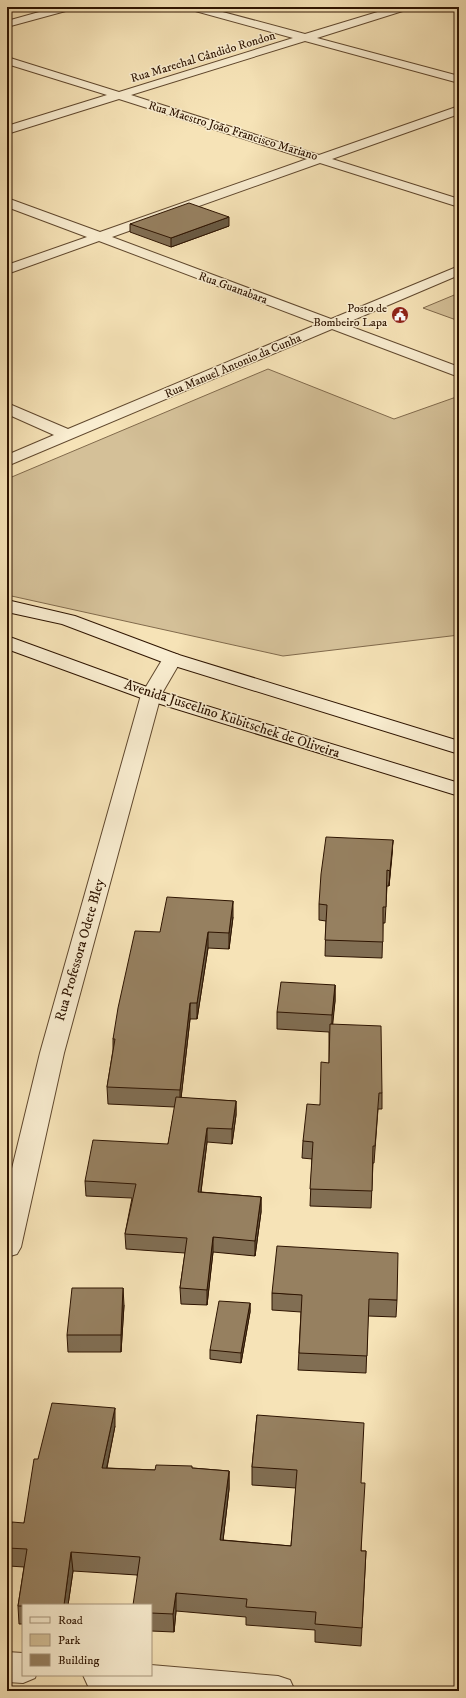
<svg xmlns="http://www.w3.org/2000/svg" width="466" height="1698" viewBox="0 0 466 1698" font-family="'IM FELL DW Pica',serif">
  <rect width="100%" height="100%" fill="#f6e3b7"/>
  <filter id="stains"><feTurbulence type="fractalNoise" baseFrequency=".005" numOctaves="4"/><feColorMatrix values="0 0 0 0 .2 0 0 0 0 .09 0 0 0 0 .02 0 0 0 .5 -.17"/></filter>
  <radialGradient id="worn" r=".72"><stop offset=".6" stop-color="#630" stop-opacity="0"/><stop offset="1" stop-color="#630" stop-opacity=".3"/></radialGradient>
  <g fill="#d4c098" stroke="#816a4c">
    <path d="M459 293V321L423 308Z"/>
    <path d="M268 369 394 419 459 396V635L283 656 7 595V479Z"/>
  </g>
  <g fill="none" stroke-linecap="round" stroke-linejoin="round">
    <g stroke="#60482e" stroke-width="2">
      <g id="street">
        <path d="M57 7H74L73 9 7 27V21Z"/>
        <path d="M187 7H204L305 34 394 7H410L409 9 317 38 459 76V83L305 41 131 95 319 155 459 106V114L332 159 459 199V207L320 163 112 237 331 319 459 266V275L344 324 459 367V377L332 329 7 466V455L54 435 7 414V403L68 429 318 324 99 241 7 274V265L87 237 7 207V198L100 232 307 159 119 99 7 134V126L107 95 7 64V57L119 92 293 38 188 9Z"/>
        <path d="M172 653 179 655 182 659 161 695 64 1053 21 1247 17 1254 7 1257V1189L40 1053 141 695 165 655Z"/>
        <path d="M7 1652 23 1653V1675H36L35 1678 23 1683 7 1682Z"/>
        <path d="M151 1665 278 1676 290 1680 295 1691H112L100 1690 88 1686 83 1675H151Z"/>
      </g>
    </g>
    <g stroke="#2e1401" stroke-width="2">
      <g id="secondary">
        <path d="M7 600 75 616 179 655 459 741V754L165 663 62 624 7 612Z"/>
        <path d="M7 636 158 691 459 783V796L144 699 7 649Z"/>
      </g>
    </g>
    <use href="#street" fill="#f9edd0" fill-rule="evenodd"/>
    <use href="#secondary" fill="#f9edd0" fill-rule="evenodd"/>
  </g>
  <g fill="#816e53" stroke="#2e1401">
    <path d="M130 224 229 226 171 247 130 232Z"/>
    <path d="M393 840 389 886H387L385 923H383L382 958 325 956 326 921 319 920V904Z"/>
    <path d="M233 917 229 949 208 948 197 1019H190L181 1098 236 1101V1115L232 1144 207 1142 201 1192 261 1197V1212L255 1256 213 1252 207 1305 181 1304 180 1288 185 1253 126 1249 125 1234 132 1198 86 1196 85 1181 168 1144 175 1107 108 1104 107 1087 113 1050V1039L160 932Z"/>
    <path d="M335 985V1001L332 1024 382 1093V1109H378L374 1163H373L371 1208 310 1206 312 1159 302 1158 303 1141 320 1105 329 1063V1032L277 1029V1012Z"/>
    <path d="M272 1293 397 1300 396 1317 368 1316 366 1373 298 1370 301 1312 272 1310Z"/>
    <path d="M250 1303V1312L241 1363 210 1359V1350Z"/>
    <path d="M124 1305 121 1352H68L67 1335Z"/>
    <path d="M257 1415 361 1483V1551H366L361 1646 315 1642V1630L246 1625V1617L176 1611 174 1632 151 1631V1605L137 1575 73 1571 68 1605H23V1624H19L18 1606 24 1567 9 1566 7 1548 24 1523 38 1459 115 1426 107 1468 155 1470 192 1468 229 1471V1489L223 1540 291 1546 296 1488 252 1485V1467Z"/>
  </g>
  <g fill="#695a43" stroke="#2e1401">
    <path d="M229 217V226L171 247V238Z"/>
    <path d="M393 840 392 856 389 886 390 871Z"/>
    <path d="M233 901V917L229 949V933Z"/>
    <path d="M208 932V948L197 1019V1003Z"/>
    <path d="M335 985V1001L332 1032V1015Z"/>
    <path d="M190 1003V1019L180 1107V1090Z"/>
    <path d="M236 1101V1115L232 1144V1129Z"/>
    <path d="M207 1128V1142L199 1207 198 1192Z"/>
    <path d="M261 1197V1212L255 1256V1241Z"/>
    <path d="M213 1237V1252L207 1305V1290Z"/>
    <path d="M123 1288 124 1305 121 1352V1335Z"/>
    <path d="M250 1303V1312L241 1363V1353Z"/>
    <path d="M115 1408V1426L103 1486 102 1468Z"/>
    <path d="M229 1471V1489L221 1558 220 1540Z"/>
    <path d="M71 1552 73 1571 68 1605H64Z"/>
    <path d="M176 1593V1611L174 1632 173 1614Z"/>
  </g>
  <g fill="#968060" stroke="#2e1401">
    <path d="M189 203 229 217 171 238 130 224Z"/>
    <path d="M326 837 393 840 390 871 387 870 386 907H383V942L325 940 327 905 319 904 321 874Z"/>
    <path d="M167 897 233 901 229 933 208 932 197 1003H190L180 1090 107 1087 115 1039H113L118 1008 135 931 160 932Z"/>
    <path d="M281 982 335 985 332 1015 277 1012Z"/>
    <path d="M330 1024 381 1026 382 1093H379L375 1146H373L372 1191 310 1189 313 1142 303 1141 307 1104 320 1105 321 1062 329 1063Z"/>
    <path d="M176 1097 236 1101 232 1129 207 1128 198 1192 261 1197 255 1241 213 1237 207 1290 180 1288 187 1238 125 1234 136 1184 85 1181 93 1140 168 1144Z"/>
    <path d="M277 1246 398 1253 397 1300 369 1299 367 1356 299 1353 302 1295 272 1293Z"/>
    <path d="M72 1288H123L121 1335H67Z"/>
    <path d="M219 1301 250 1303 241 1353 210 1350Z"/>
    <path d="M52 1403 115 1408 102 1468 155 1470 156 1465 192 1466V1468L229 1471 220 1540 291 1546 297 1470 252 1467 257 1415 364 1423 361 1483H365L361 1551H366L362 1628 315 1624 316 1612 246 1607 247 1599 176 1593 173 1614 151 1613V1605H133L140 1557 71 1552 64 1605H23V1606H18L27 1549 7 1548 12 1522 24 1523 34 1459H38Z"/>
  </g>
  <defs>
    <g id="civic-disc" transform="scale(0.9)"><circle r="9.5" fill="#8f2418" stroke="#f9edd0"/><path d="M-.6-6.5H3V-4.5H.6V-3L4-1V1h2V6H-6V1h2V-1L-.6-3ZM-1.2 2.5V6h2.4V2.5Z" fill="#fff"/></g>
  </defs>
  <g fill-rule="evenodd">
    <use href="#civic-disc" x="400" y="315"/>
  </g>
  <g text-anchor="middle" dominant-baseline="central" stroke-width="3" stroke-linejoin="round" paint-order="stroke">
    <g font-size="12" fill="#2e1401" stroke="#f9edd0">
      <text transform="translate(203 57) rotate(-17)">Rua Marechal Cândido Rondon</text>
      <text transform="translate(233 131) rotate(17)">Rua Maestro João Francisco Mariano</text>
      <text transform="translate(233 288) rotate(20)">Rua Guanabara</text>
      <text transform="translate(233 366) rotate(-23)">Rua Manuel Antonio da Cunha</text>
    </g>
    <g font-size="12" fill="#2e1401" stroke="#f9edd0" text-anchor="end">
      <text x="387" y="308">Posto de<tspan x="387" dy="14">Bombeiro Lapa</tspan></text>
    </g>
    <g font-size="14" fill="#2e1401" stroke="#f9edd0">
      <text transform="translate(232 719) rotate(18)">Avenida Juscelino Kubitschek de Oliveira</text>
      <text transform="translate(80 950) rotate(-74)">Rua Professora Odete Bley</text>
    </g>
  </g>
  <rect width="466" height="1698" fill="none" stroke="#f6e3b7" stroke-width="24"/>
  <rect x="8" y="8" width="450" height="1682" fill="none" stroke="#2e1401" stroke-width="2"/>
  <rect x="12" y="12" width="442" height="1674" fill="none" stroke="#2e1401"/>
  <rect x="22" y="1604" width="130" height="72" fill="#f9edd0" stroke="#a8967d"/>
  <rect x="30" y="1617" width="20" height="6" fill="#f9edd0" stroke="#a8967d"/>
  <text x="58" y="1624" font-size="12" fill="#2e1401">Road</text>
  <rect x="30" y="1634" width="20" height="12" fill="#d4c098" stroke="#a8967d"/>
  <text x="58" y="1644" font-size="12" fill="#2e1401">Park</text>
  <rect x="30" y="1654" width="20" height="12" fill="#968060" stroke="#a8967d"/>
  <text x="58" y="1664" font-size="12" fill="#2e1401">Building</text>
  <rect width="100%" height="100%" filter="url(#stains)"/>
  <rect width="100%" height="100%" fill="url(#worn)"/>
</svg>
